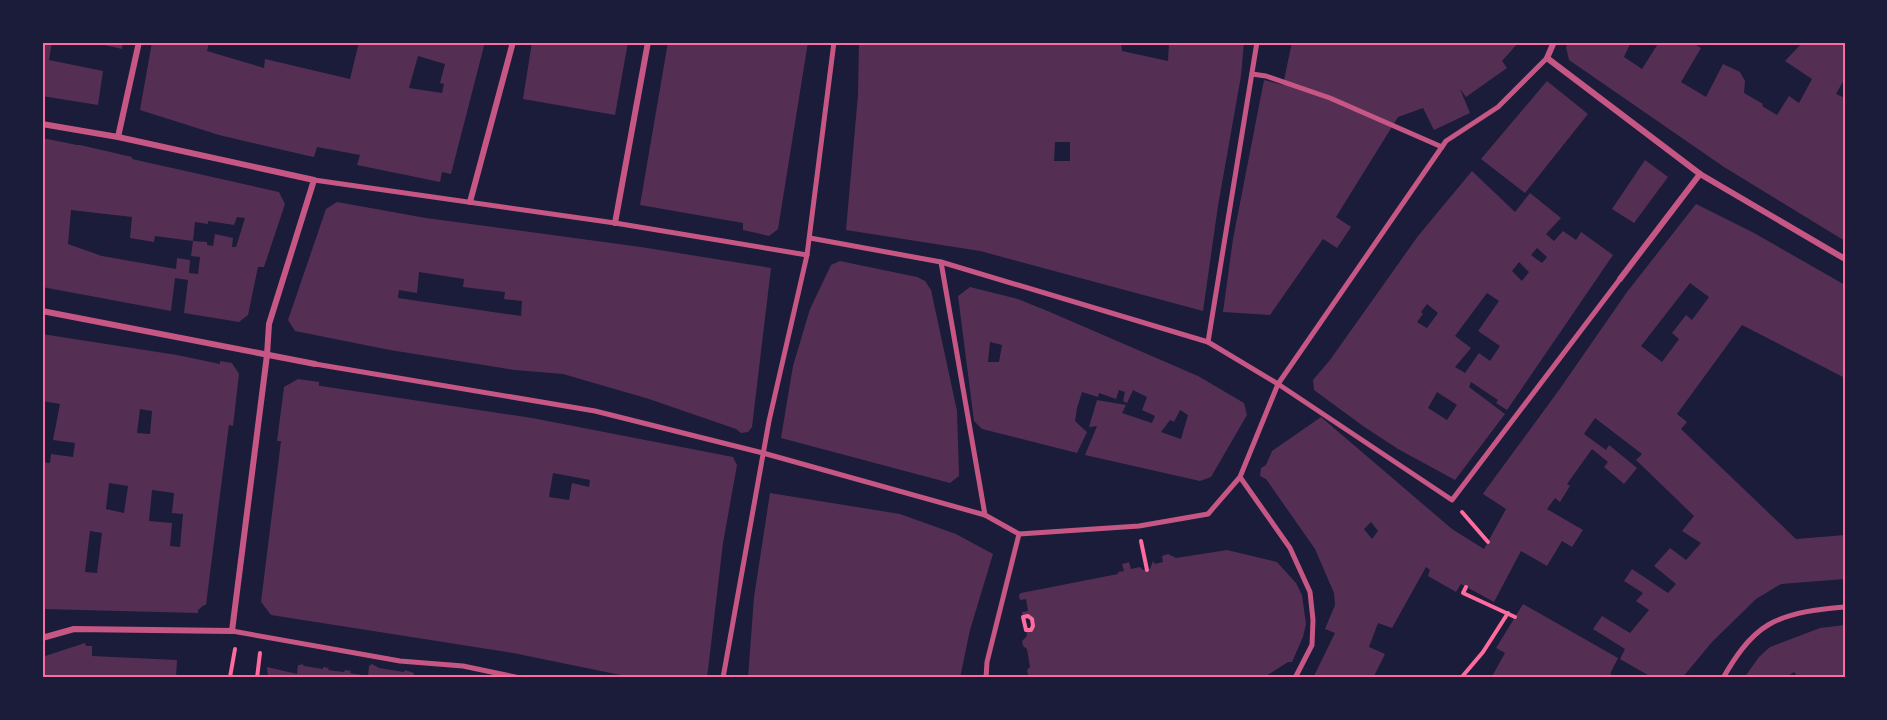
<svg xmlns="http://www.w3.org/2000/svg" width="1887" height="720" viewBox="0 0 1887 720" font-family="Inter,sans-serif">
  <rect width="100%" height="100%" fill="#1b1b3a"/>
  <g fill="#542f53" fill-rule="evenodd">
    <path d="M42 42H52L49 60 103 71 98 105 42 96Z"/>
    <path d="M91 42H123L122 49Z"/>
    <path d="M152 42H209L207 51 264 68 265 59 350 79 359 42H485L451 174 442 172 440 182 357 165 360 155 317 147 314 157 309 156 219 135 140 110ZM418 56 445 64 440 83 444 84 442 93 409 88Z"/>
    <path d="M532 42H628L615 115 523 99Z"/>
    <path d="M668 42H808L778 229 769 236 743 230V223L640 205Z"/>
    <path d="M859 42H1121L1122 51 1168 61 1169 42H1244L1241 76 1218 206 1203 311 980 251 846 230 858 95ZM1055 142H1070V161H1054Z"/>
    <path d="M1292 42H1519L1502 61 1507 68 1466 97 1460 89 1470 113 1434 130 1423 108 1398 117 1336 217 1351 227 1337 248 1323 239 1270 315 1223 312 1233 239 1264 80 1283 85Z"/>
    <path d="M1569 42H1631L1624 57 1642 69 1659 42H1691L1701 48 1681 82 1706 97 1723 64 1740 72 1745 81 1744 93 1763 104 1762 106 1777 115 1789 96 1799 103 1812 79 1785 61 1803 42H1845V78L1836 94 1845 98V241L1724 167 1569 60 1566 47Z"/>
    <path d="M1547 81 1588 114 1525 193 1481 159Z"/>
    <path d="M42 138 77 145H80L132 157V159L279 192 285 204 264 267H258L248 315 239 322 184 313 188 280 175 278 171 311 42 287ZM71 210 132 217 130 238 154 242 155 236 193 241 195 222 208 224V221L234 225 237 217 245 218 236 247H232L233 238 215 234 213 246 207 245V242L193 241 191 256 200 257 198 274 189 273 190 260 177 258 176 269 102 256 68 244Z"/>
    <path d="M1645 160 1668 177 1634 223 1612 209Z"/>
    <path d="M1472 171 1515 212 1530 193 1561 218 1546 234 1554 241 1563 231 1576 240 1581 232 1613 255 1507 410 1496 403 1498 400 1471 382 1469 387 1505 414 1455 480 1398 449 1363 426 1314 390 1313 380 1330 360 1418 236ZM1537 248 1547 257 1542 263 1531 255ZM1519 262 1529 272 1522 281 1512 271ZM1487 293 1499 301 1478 331 1500 346 1490 361 1479 353 1465 373 1455 367 1471 348 1455 336ZM1427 304 1438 313 1427 328 1417 322 1423 314 1421 312ZM1437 392 1457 405 1447 420 1428 408Z"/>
    <path d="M337 202 426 218 641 247 771 268 752 427 748 432 741 433 736 429 649 399 563 374 515 370 390 350 295 331 288 320 326 209ZM419 272 464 279 463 287 505 292 504 299 522 301 521 316 398 298 399 290 417 293Z"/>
    <path d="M1696 204 1754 233 1845 285V378L1742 325 1677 414 1687 422 1681 429 1796 539 1845 535V579L1781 584 1756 599 1712 642 1682 678H1653L1620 659 1625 649 1593 629 1602 616 1630 633 1649 610 1636 601 1643 593 1624 581 1632 569 1668 593 1676 584 1654 566 1670 548 1686 560 1701 543 1682 531 1694 516 1636 460 1642 454 1595 418 1584 434 1606 450 1609 445 1637 468 1624 484 1604 467 1608 462 1592 449 1567 484 1570 486 1560 502 1555 498 1547 509 1583 530 1572 547 1562 541 1547 566 1521 551 1494 602 1461 584 1456 592 1428 576 1430 570 1426 567 1392 628 1378 623 1369 647 1385 654 1373 678H1313L1335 633 1325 629 1335 605 1334 593 1315 549 1266 479 1260 476 1261 468 1266 465 1272 451 1321 417 1452 529 1484 549 1506 509 1483 494 1487 488 1559 390 1627 292ZM1690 283 1709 297 1692 320 1686 315 1672 333 1679 339 1662 362 1641 346ZM1371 522 1378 531 1372 539 1364 529Z"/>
    <path d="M840 261 917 277 925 281 931 290 957 411 959 476 950 483 781 438 793 366 810 309 831 265Z"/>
    <path d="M970 287 1018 299 1050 312 1198 376 1244 403 1247 415 1211 477 1200 481 1085 455 1097 426 1089 427 1097 400 1126 405 1122 413 1152 423 1155 416 1142 410 1147 397 1133 390 1127 403 1123 401 1125 392 1119 390 1116 399 1099 393 1098 397 1082 392 1077 408 1075 421 1087 432 1077 453 982 429 974 421 958 296ZM990 342 1002 345 999 362H988ZM1180 410 1188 415 1181 439 1161 432 1170 420 1174 422Z"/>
    <path d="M42 334 177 355 220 364V361L232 363 239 374 233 426 229 425 228 432 206 605H204L198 610V613L42 609V462L50 463 51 454 73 457 75 443 53 440 60 404 42 401ZM140 409 152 411 150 434 137 433ZM109 483 128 486 124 513 106 509ZM152 490 174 493 172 513 183 514 180 547 170 546 172 523 149 521ZM90 531 102 533 97 573 85 572Z"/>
    <path d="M298 379 319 382V386H321L532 418 733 457 737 465 723 543 707 678H635L513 653 271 615 261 602 281 441H277L284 387ZM553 473 590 480 589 487 572 483 569 500 549 497Z"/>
    <path d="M770 493 900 514 956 534 993 554 970 630 960 678H748L754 597Z"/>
    <path d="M1227 550 1277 562 1296 583 1302 595 1306 624 1303 637 1292 662H1288L1263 678H1033L1028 675 1027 670 1030 667 1027 649 1023 646 1022 641 1027 636 1026 630H1031L1032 619 1028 616 1023 617 1022 612 1028 611 1026 599 1020 600 1019 595 1021 593 1118 574V572L1124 571 1122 564 1126 563 1129 562 1131 569 1140 567 1143 570 1150 569 1153 561 1155 564 1163 562 1162 556 1168 554 1176 558Z"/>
    <path d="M1523 604 1618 658 1610 674 1619 678H1491L1505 653 1496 648Z"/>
    <path d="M1845 625V678H1799L1794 672 1785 678H1744L1759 657 1770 647 1820 628Z"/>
    <path d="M85 643 86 646H92V656L177 660 176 678H42V657Z"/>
    <path d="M301 663 304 666 323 669V667L329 668 328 670 344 672 345 670 351 671 350 673 368 676 369 666 372 664 379 668 404 672 405 670 414 673 413 678H268L267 667 297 674 298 665H301Z"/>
  </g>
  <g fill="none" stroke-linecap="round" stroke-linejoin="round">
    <g stroke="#ff6b9d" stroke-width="4">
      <path d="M1462 512 1488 542"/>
      <path d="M1141 541 1147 570"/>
      <path d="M1466 587 1463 593 1515 617"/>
      <path d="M1028 616 1032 619 1033 626 1031 630H1026L1023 617Z"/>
      <path d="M235 649 230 677 237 678"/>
      <path d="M257 678 260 653"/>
      <path d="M1461 678 1483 652 1508 613"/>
    </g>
    <g stroke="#c65784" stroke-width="5">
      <path d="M1252 74 1266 76 1330 98 1442 147"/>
      <path d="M314 180 615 223 807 255"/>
      <path d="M810 238 941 262 1208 342 1278 384 1452 500 1620 279"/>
      <path d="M941 262 985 515"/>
      <path d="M1208 342 1257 42"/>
      <path d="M315 364 595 411 763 453 985 515 1019 534 1139 526 1208 514 1240 477 1278 384 1446 141 1498 107 1547 58"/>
      <path d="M1240 477 1290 548 1310 592 1313 620 1312 645 1295 678"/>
      <path d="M232 631 400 661 463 666 520 678"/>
      <path d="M723 678 769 421 807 255 834 42"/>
      <path d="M986 678 987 662 1019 534"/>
      <path d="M1723 678C1734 659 1748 637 1768 625 1790 612 1820 609 1845 607"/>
    </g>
    <g stroke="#c65784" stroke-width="6">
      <path d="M1554 42 1547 58 1700 174 1845 259"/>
      <path d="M42 124 118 137 314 180 269 324 267 355 232 631 74 629 42 638"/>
      <path d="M118 137 139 42"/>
      <path d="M470 202 513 42"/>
      <path d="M615 223 648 42"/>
      <path d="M1620 279 1700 174"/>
      <path d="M42 311 315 364"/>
    </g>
  </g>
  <rect width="1887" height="720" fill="none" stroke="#1b1b3a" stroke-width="87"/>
  <rect x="44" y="44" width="1800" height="632" fill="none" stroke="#ff6b9d" stroke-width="2"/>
</svg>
